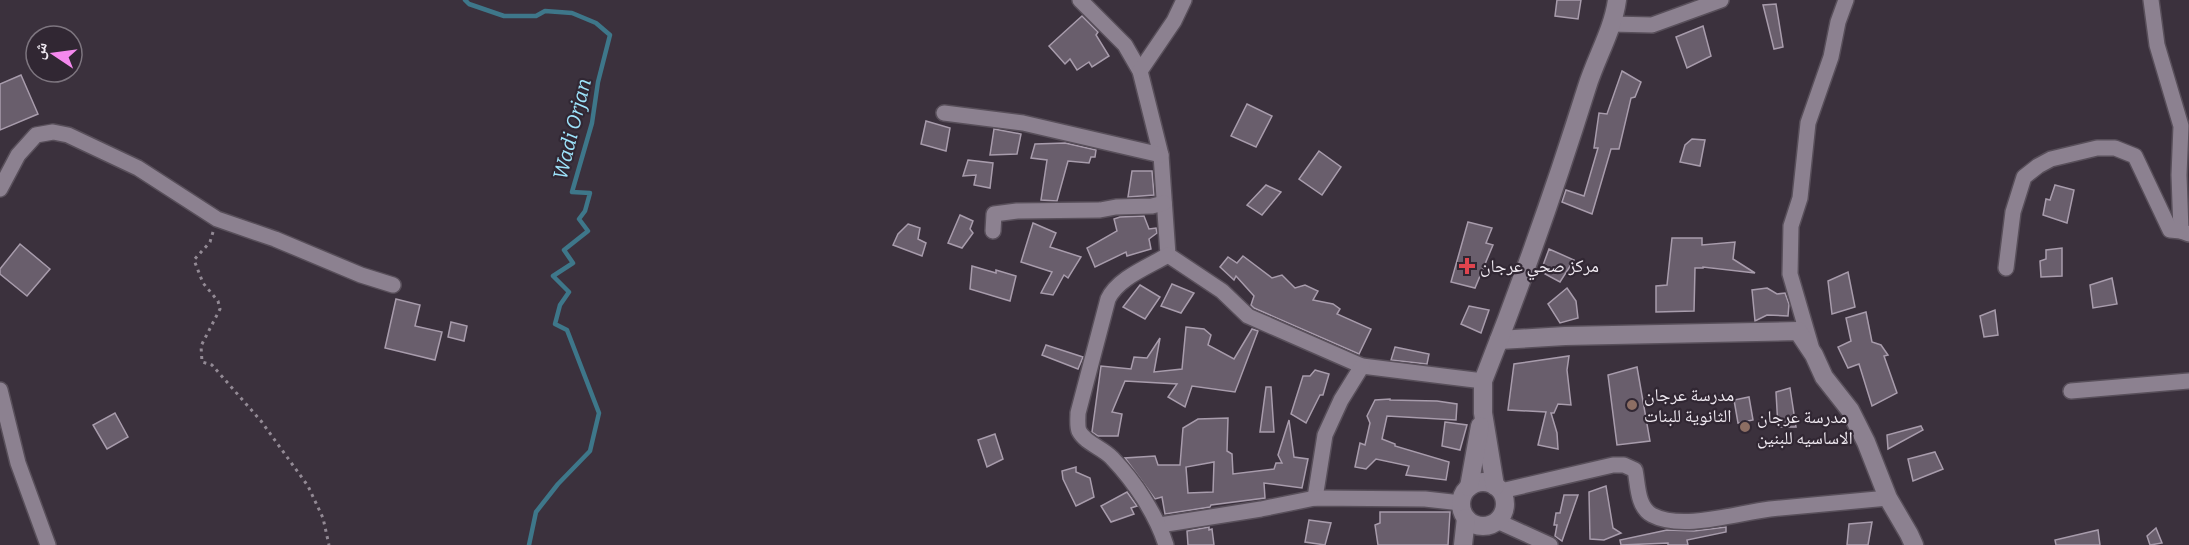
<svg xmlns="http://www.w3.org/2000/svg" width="2189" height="545" viewBox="0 0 2189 545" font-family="Bitter,'Noto Naskh Arabic',serif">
  <rect width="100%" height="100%" fill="#3b313d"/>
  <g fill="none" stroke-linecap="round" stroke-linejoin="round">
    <path stroke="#3e778a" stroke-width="4.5" d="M465 0 469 4 504 16H536L545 11 572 13 596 23 610 35 598 82 592 123 572 192 590 193 585 211 579 219 588 231 564 250 573 263 553 276 569 292 560 305 555 324 567 330 599 413 590 451 558 484 536 512 529 545"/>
  </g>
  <g fill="#695e6c" stroke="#a89cac" stroke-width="1.5" fill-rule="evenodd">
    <path d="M1557 0H1581L1578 19 1555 16Z"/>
    <path d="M1776 4 1783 47 1774 49 1763 5Z"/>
    <path d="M1082 16 1098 32 1096 35 1109 56 1092 67 1089 62 1077 70 1070 59 1065 64 1049 46Z"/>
    <path d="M1703 26 1711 56 1687 68 1676 37Z"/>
    <path d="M1622 71 1641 82 1635 97 1631 98 1619 149H1611L1592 214 1562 202 1566 190 1584 196 1598 148H1594L1599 113 1607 114Z"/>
    <path d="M21 75 38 114 0 130V84Z"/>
    <path d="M1247 104 1272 116 1256 147 1231 136Z"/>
    <path d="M926 121 950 128 946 151 921 144Z"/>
    <path d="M994 129 1021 134 1017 154 990 155Z"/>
    <path d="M1692 139 1705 140 1700 166 1680 162 1685 145Z"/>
    <path d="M1065 143 1096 150 1095 157H1091L1089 163 1068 161 1057 201 1041 200 1047 160 1031 158 1035 144Z"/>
    <path d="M1319 151 1341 167 1322 195 1299 179Z"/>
    <path d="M968 160 993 163 990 188 974 185 976 175 963 176Z"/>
    <path d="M1132 171H1152L1154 195 1128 197Z"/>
    <path d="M1266 185 1281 192 1262 215 1247 205Z"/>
    <path d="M2055 185 2074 190 2067 223 2043 215 2046 199 2050 200Z"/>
    <path d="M960 215 973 221 970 229 973 233 962 248 948 243Z"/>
    <path d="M1144 216 1149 229 1156 228 1157 233 1149 239 1151 249 1127 256 1126 252 1095 267 1087 248 1117 231 1114 219 1120 217Z"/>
    <path d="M1468 222 1492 228 1486 243 1493 245 1475 288 1451 282Z"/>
    <path d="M1033 223 1056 233 1050 247 1081 257 1068 278 1064 275 1053 295 1041 293 1052 272 1021 262Z"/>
    <path d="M908 224 920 228 918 239 926 243 922 256 893 245 898 234Z"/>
    <path d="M1672 238H1702V245L1735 242 1733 259 1755 273 1703 267V268H1695L1694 311 1656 312V286L1667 285Z"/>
    <path d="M20 244 50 269 27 296 0 274V269Z"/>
    <path d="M2062 248V276L2041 277 2040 261 2046 259V250Z"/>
    <path d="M1549 249 1574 260 1560 282 1545 274 1548 268H1542Z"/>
    <path d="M1243 256 1272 278 1282 275 1295 288 1305 285 1318 291 1313 300 1333 304 1340 309 1337 314 1371 329 1359 354 1254 308 1251 305 1254 296 1236 276 1234 280 1220 267 1228 257 1237 263Z"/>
    <path d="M972 266 996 273V270L1016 276 1010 301 970 289Z"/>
    <path d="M1848 272 1855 307 1832 314 1828 281Z"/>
    <path d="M2112 278 2117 304 2093 308 2090 285Z"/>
    <path d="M1172 284 1194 293 1181 313 1161 306Z"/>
    <path d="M1140 285 1160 297 1145 319 1123 307Z"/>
    <path d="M1567 288 1576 301 1578 318 1560 323 1548 304Z"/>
    <path d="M1767 288 1777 294 1785 293 1789 304 1788 316 1767 315 1755 321 1752 290Z"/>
    <path d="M396 299 420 305 415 326 442 332 435 360 385 348Z"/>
    <path d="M1469 306 1489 310 1481 333 1461 324Z"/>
    <path d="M1995 310 1998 335 1984 337 1980 316Z"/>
    <path d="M1866 312 1872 342 1881 345 1888 355 1884 356 1897 393 1872 406 1859 364 1848 368 1838 347 1851 341 1846 318Z"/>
    <path d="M451 322 467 326 464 341 448 337Z"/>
    <path d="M1186 327 1204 329 1211 335 1208 345 1234 359 1252 329 1258 331 1235 392 1192 386 1185 407 1168 397 1177 384 1125 381 1112 412 1122 414 1118 436H1098L1092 432 1101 366 1131 369 1134 357 1147 358 1160 338 1154 372 1182 369Z"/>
    <path d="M1046 345 1083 357 1078 369 1042 355Z"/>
    <path d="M1395 347 1429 354 1427 364 1391 360Z"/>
    <path d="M1569 356 1567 370 1571 405 1558 404 1554 413H1551L1557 433 1558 449 1538 445 1546 412 1508 410 1514 364Z"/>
    <path d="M1637 367 1650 441 1617 445 1608 375Z"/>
    <path d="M1315 370 1329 374 1323 395H1320L1306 423 1291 414 1303 376H1310Z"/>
    <path d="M1266 387H1271L1274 432H1260Z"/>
    <path d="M1790 388 1796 427H1778L1776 392Z"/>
    <path d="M1749 397 1753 420 1738 423 1734 400Z"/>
    <path d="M1390 399V400L1437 401 1457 404 1456 420 1387 416 1382 439 1395 444V446L1449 462 1446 480 1406 475 1409 466 1376 459 1366 469 1355 467 1360 443 1365 445 1370 423 1367 416 1375 400Z"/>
    <path d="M115 413 128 437 107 449 93 425Z"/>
    <path d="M1228 418 1227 451 1232 454 1233 474 1274 469 1276 463H1282L1278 455 1289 420 1294 457 1308 459 1302 488 1264 483 1265 498 1211 505 1210 507 1165 514 1162 497 1155 499 1125 458 1155 456 1158 465H1180L1183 428 1198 419ZM1214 462 1213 492 1188 493 1186 467Z"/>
    <path d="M1445 422 1467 425 1460 450 1442 446Z"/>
    <path d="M1921 426 1923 430 1888 449 1887 435Z"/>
    <path d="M995 434 1003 459 987 467 978 440Z"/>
    <path d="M1935 452 1943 469 1913 481 1908 459Z"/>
    <path d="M1076 467V472L1090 478 1094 497 1076 506 1063 479 1062 471Z"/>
    <path d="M1606 486 1613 528 1621 533 1604 540 1590 539 1589 492Z"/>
    <path d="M1127 492 1137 506 1131 508 1134 514 1111 522 1101 506Z"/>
    <path d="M1564 495H1578L1562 541 1555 536 1557 525H1554L1556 513H1560Z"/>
    <path d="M1380 512H1450L1448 545H1378L1375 525 1380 523Z"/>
    <path d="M1309 520 1331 523 1325 545 1305 542Z"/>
    <path d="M1872 522 1868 545H1847L1849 524Z"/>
    <path d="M1209 527V530L1212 529 1214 545H1188L1187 531Z"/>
    <path d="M1726 527V532L1687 540 1688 545H1668V543L1621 545 1620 540 1667 530 1694 531Z"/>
    <path d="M2156 528 2162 543 2150 545 2147 536Z"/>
    <path d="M2098 530 2100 545H2056L2055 540Z"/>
  </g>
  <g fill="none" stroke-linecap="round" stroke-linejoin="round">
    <g stroke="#584f5a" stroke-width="18">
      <g id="minor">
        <path d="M1080 0 1125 45 1140 71 1161 155 1168 255 1222 291 1248 316 1362 366 1483 381"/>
        <path d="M2151 0 2157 45 2181 126 2179 175 2181 231 2189 234"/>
        <path d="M1612 24 1652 25 1721 0"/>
        <path d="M1140 71 1174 21 1184 0"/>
        <path d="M944 113 1023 123 1161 155"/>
        <path d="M0 189 18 155 36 135 53 132 68 135 138 168 217 219 275 239 361 275 393 285"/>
        <path d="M993 231 994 214 1017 211 1100 210 1116 207 1152 206 1164 203"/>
        <path d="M2006 268 2013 212 2024 177 2038 166 2051 159 2097 148H2115L2135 156 2170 230 2181 231"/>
        <path d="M1811 346 1790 274 1791 226 1800 198 1808 123 1831 57 1838 22 1846 0"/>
        <path d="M0 390 18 463 48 545"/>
        <path d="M2071 391 2189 381"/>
        <path d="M1501 491 1613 465H1624L1635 470C1638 484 1637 507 1652 515 1682 531 1737 513 1770 509 1809 505 1849 502 1888 498"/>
        <path d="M1315 498 1325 435 1341 400 1362 366"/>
        <path d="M1497 521 1550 545"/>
        <path d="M1160 525 1261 509 1315 498 1425 499 1461 503"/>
        <path d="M1166 545C1156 514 1135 482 1112 458 1103 448 1085 443 1079 431 1077 426 1078 418 1078 413L1108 299C1118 278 1148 267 1168 255"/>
      </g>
    </g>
    <g stroke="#584f5a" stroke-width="21">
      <g id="tertiary">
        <path d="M1499 340 1565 336 1798 331 1814 355 1824 377 1850 410 1866 442 1888 498 1909 534 1914 545"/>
        <circle cx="1483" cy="504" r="22"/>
        <path d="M1495 486 1483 413V381C1521 285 1556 186 1587 87 1596 58 1613 30 1617 0"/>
        <path d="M1469 487 1480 426"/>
        <path d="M1463 545 1466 518"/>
      </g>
    </g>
    <path stroke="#938a95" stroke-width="3" stroke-dasharray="3 4.5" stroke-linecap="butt" d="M213 232 210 242 194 260 203 283 218 301 220 309 201 346 202 362 212 365 261 421 308 486 323 518 329 545"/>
    <use href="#minor" stroke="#8c8190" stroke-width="15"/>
    <use href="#tertiary" stroke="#8c8190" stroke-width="18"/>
  </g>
  <path fill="#e0444e" stroke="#312733" stroke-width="2" d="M1464 257h6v6h6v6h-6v6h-6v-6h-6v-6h6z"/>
  <g fill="#8d6e63" stroke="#312733" stroke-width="2">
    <circle cx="1632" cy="405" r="6"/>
    <circle cx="1745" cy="427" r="6"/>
  </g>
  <g text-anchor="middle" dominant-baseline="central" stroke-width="4.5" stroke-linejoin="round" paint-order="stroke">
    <g font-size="18" fill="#f0eaf2" stroke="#312733" text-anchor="start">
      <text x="1480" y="266">مركز صحي عرجان</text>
      <text x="1644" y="395">مدرسة عرجان<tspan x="1644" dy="21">الثانوية للبنات</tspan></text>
      <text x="1757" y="417">مدرسة عرجان<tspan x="1757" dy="21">الاساسيه للبنين</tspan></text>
    </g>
    <g font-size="20" font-style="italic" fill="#9ee4fc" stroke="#312733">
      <text transform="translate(572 129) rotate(-76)">Wadi Orjan</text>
    </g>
  </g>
  <g transform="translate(54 54) rotate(283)"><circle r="28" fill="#312733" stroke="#7d757f" stroke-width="1.5"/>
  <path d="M0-4.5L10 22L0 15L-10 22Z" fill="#f589ee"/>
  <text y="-9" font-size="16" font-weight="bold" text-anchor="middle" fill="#f0eaf2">ش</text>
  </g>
</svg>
